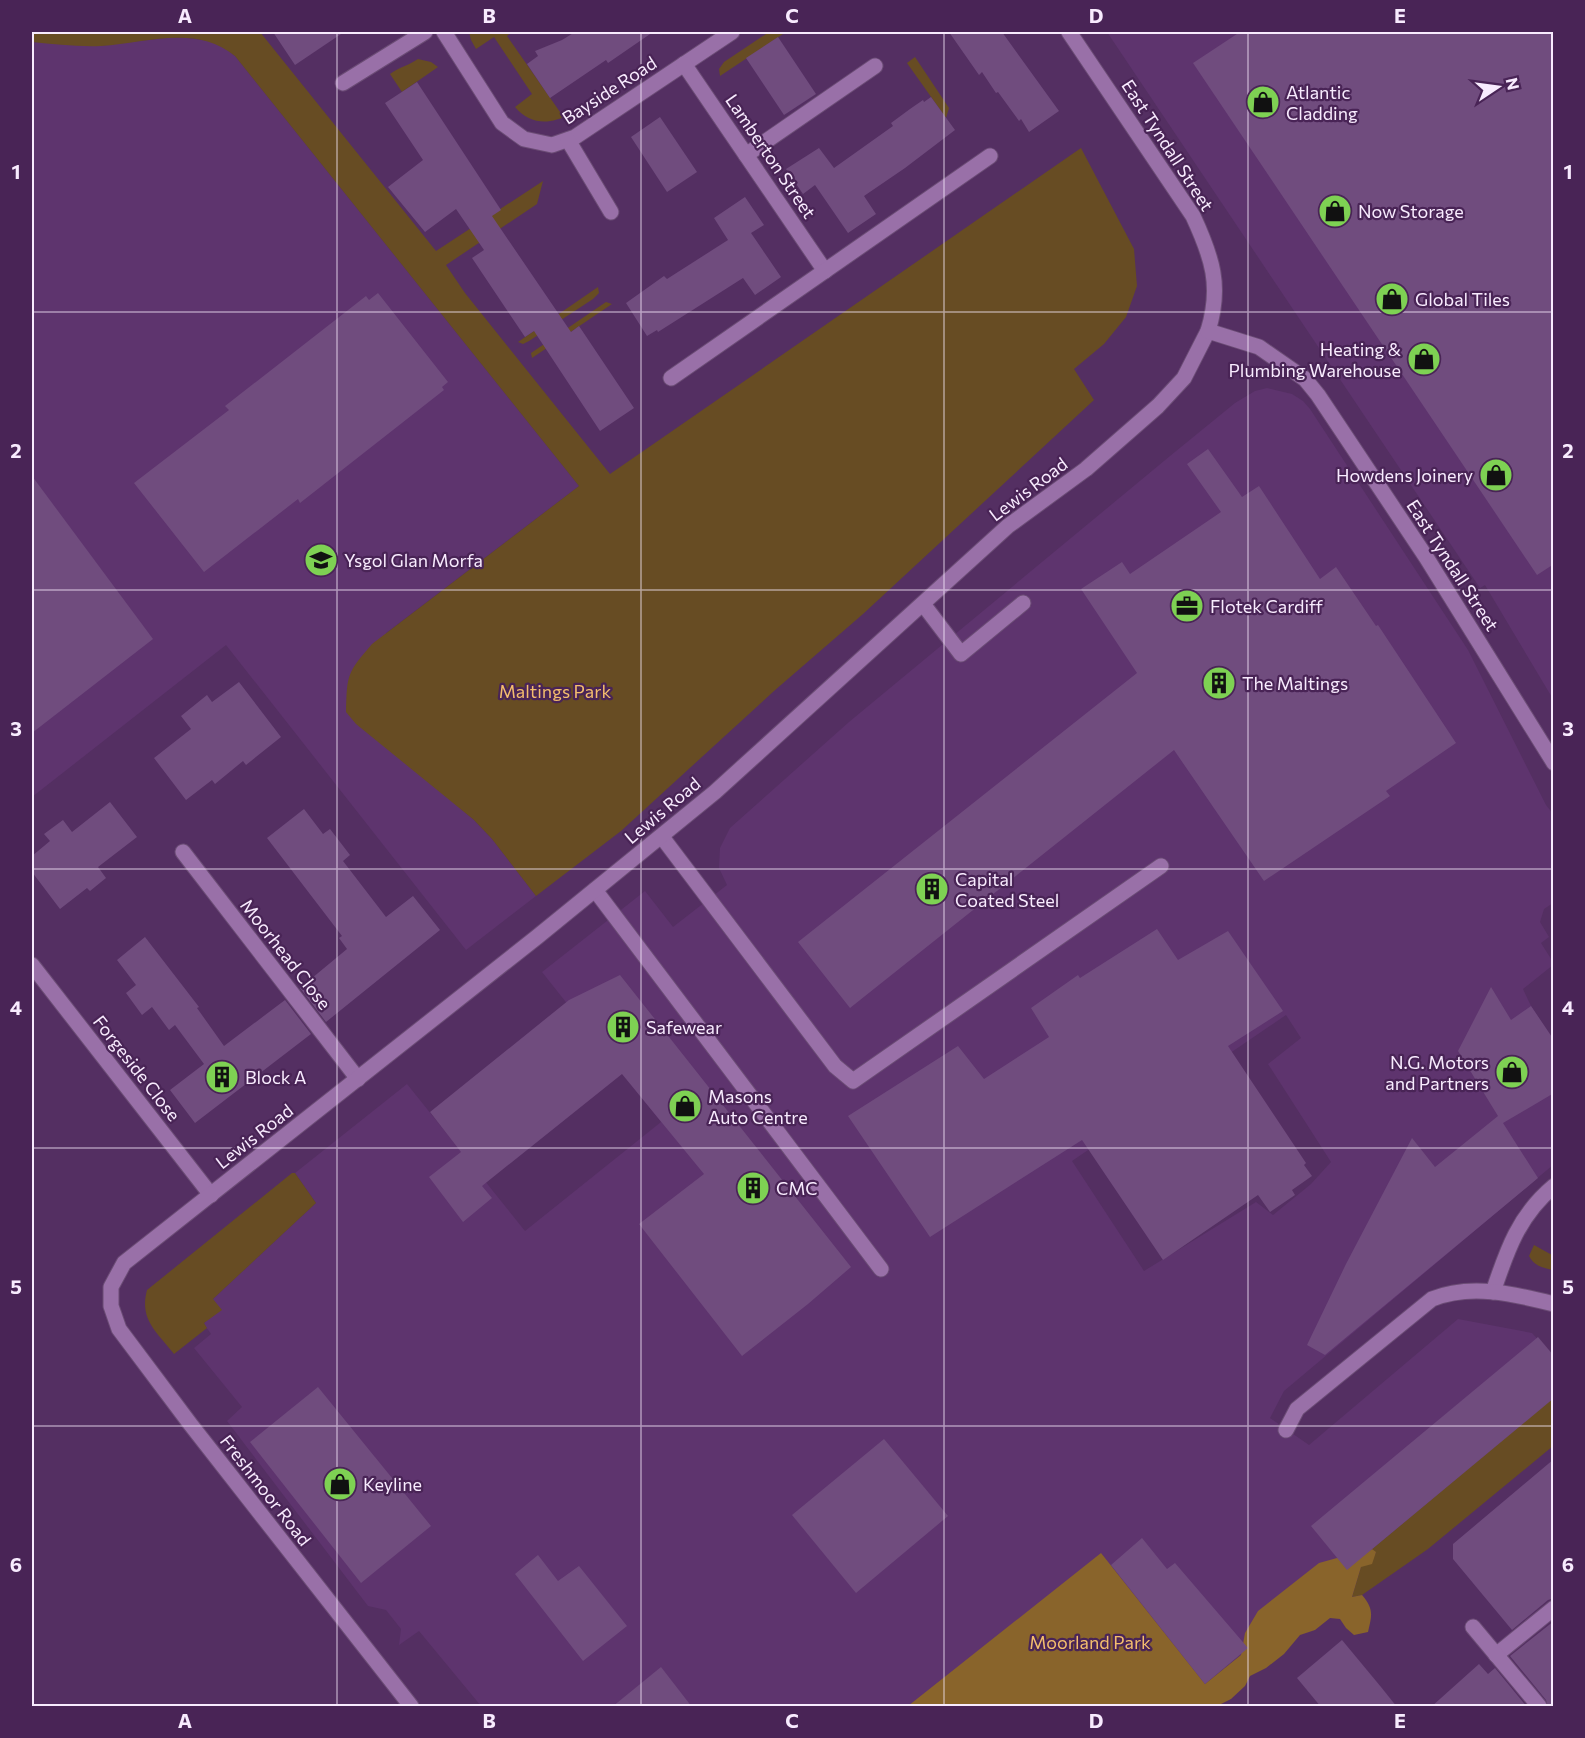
<svg xmlns="http://www.w3.org/2000/svg" width="1585" height="1738" viewBox="0 0 1585 1738" font-family="Commissioner,sans-serif">
  <rect width="100%" height="100%" fill="#542f62"/>
  <g fill="#5e346e" fill-rule="evenodd">
    <path d="M1107 32H1553V699L1485 585 1480 588Z"/>
    <path d="M164 38H188L209 41 224 47 235 56 579 486 386 633 453 802 474 820 492 839 536 896 466 950 226 645 32 797V42L99 46Z"/>
    <path d="M1267 388 1292 394 1303 401 1310 409 1468 650 1546 805 1553 814V903L1544 909 1540 922 1549 937 1541 943 1553 962V965L1523 989 1531 1006 1553 1040V1165L1284 1391 1270 1418 1309 1445 1458 1319 1532 1333 1553 1356 1457 1478 1347 1570 1205 1684 913 1706H481L419 1631 399 1645 401 1629 386 1610 368 1606 227 1421 242 1407 194 1348 211 1334 204 1324 213 1299 316 1203 295 1173 407 1084 525 1231 661 1122 542 972 645 891 673 927 727 885 719 868 720 848 730 828 849 722 1170 456 1235 403 1255 391ZM1286 1015 1301 1038 1268 1064 1331 1162 1311 1184 1273 1215 1256 1202 1144 1271 1072 1161Z"/>
  </g>
  <g fill="#674c23">
    <path d="M32 32H260L436 251 543 181 537 204 446 265 465 293 610 474 1081 148 1134 249 1137 286 1126 317 1104 344 1074 369 1094 400 863 614 774 691 621 831 536 896 492 839 474 820 356 724 346 712C347 674 347 673 372 644L579 486 235 56C196 24 146 43 101 46 78 47 54 44 32 42Z"/>
    <path d="M469 32H512L507 36 560 112 570 114C550 125 530 125 515 107L532 94 494 37 476 49 471 40Z"/>
    <path d="M769 32H786L720 76 719 69 724 62Z"/>
    <path d="M915 57 949 108 946 118 907 63Z"/>
    <path d="M418 59 431 62 438 67 402 92 390 74C399 67 408 66 418 59Z"/>
    <path d="M598 287 599 293 593 299 529 341 523 344 518 342Z"/>
    <path d="M606 302 612 304 532 358 531 353Z"/>
    <path d="M292 1173H295L316 1203 213 1299 222 1310 204 1323 207 1328 174 1354C157 1332 139 1320 147 1290Z"/>
    <path d="M1534 1245 1552 1255 1553 1252 1552 1270C1542 1267 1534 1266 1529 1256Z"/>
    <path d="M1553 1398V1446L1428 1549 1362 1595 1352 1597 1361 1567 1376 1553 1372 1549Z"/>
  </g>
  <path fill="#89642b" d="M1372 1549 1376 1552 1372 1564 1361 1567 1352 1597 1362 1595C1374 1609 1372 1615 1368 1632L1354 1635 1346 1628 1340 1619 1330 1618 1315 1630 1300 1635 1284 1654 1266 1668 1250 1676 1245 1686 1231 1699 1217 1706H908L1101 1553 1205 1684 1241 1655 1245 1633 1258 1611 1319 1563 1337 1558 1352 1562Z"/>
  <g fill="#704c7e">
    <path d="M273 32H344L295 65Z"/>
    <path d="M575 32H653L608 63 606 60 550 98 527 64 538 56 535 51 562 40Z"/>
    <path d="M949 32H1002L1059 111 1029 132 1021 119 1019 121 998 92 996 93 982 72 979 75Z"/>
    <path d="M1240 32H1554V564L1537 575 1193 63Z"/>
    <path d="M778 37 816 94 784 115 746 58Z"/>
    <path d="M417 82 501 210 492 216 571 332 579 326 634 408 600 431 534 331 525 337 472 258 484 250 456 209 425 232 388 187 423 160 385 103Z"/>
    <path d="M931 97 955 130 905 168 864 196 876 214 848 233 815 185 803 194 786 169 819 148 834 168 893 126 891 123 910 109 923 100 924 102Z"/>
    <path d="M660 117 697 172 667 192 631 137Z"/>
    <path d="M745 197 764 225 751 233 781 277 755 295 743 278 658 332 657 330 647 336 626 303 664 276 667 279 728 240 714 218Z"/>
    <path d="M378 293 448 382 442 387 444 390 300 503 298 499 204 572 134 483 229 410 225 406 366 296 369 300Z"/>
    <path d="M1208 449 1242 497 1259 486 1320 579 1336 567 1376 626 1378 625 1456 743 1386 791 1390 796 1264 881 1174 750 850 1008 798 942 1137 673 1081 589 1122 562 1130 574 1221 512 1187 464Z"/>
    <path d="M32 476 153 639 32 733Z"/>
    <path d="M239 682 281 737 246 765 243 761 215 784 212 780 186 800 154 758 191 729 181 716 207 695 212 702Z"/>
    <path d="M110 802 137 837 98 867 106 878 90 891 87 888 60 909 32 872V856L50 841 44 834 63 820 72 832Z"/>
    <path d="M304 809 323 834 330 829 350 855 343 861 386 917 413 896 440 930 326 1022 300 988 347 949 339 938 342 936 267 838Z"/>
    <path d="M1157 929 1178 960 1228 931 1283 1011 1228 1046 1306 1163 1304 1165 1312 1176 1292 1190 1295 1195 1270 1212 1258 1195 1163 1260 1082 1140 930 1237 848 1116 958 1046 984 1079 1049 1037 1031 1008 1078 975 1080 978Z"/>
    <path d="M145 937 199 1007 197 1008 224 1046 285 1000 311 1034 195 1123 170 1090 204 1064 175 1025 169 1030 152 1007 142 1015 126 993 136 985 117 960Z"/>
    <path d="M620 975 851 1267 808 1304 742 1356 639 1224 704 1174 622 1074 482 1186 492 1198 463 1222 429 1177 461 1152 430 1112 569 1000Z"/>
    <path d="M1491 987 1511 1020 1531 1006 1554 1040V1093L1503 1123 1538 1178 1325 1355 1307 1345 1346 1264 1412 1138 1435 1167 1498 1116 1458 1051Z"/>
    <path d="M1538 1337 1554 1356V1398L1347 1570 1311 1526Z"/>
    <path d="M318 1387 431 1526 361 1583 250 1442Z"/>
    <path d="M884 1439 948 1516 856 1593 792 1515Z"/>
    <path d="M1554 1459V1598L1548 1600 1512 1630 1453 1559V1544Z"/>
    <path d="M1142 1538 1167 1569 1175 1563 1248 1648 1205 1684 1111 1565Z"/>
    <path d="M538 1555 558 1581 579 1566 627 1626 583 1661 515 1574Z"/>
    <path d="M1554 1621V1707H1548L1546 1700 1510 1656Z"/>
    <path d="M1342 1640 1381 1687 1397 1707H1321L1297 1678Z"/>
    <path d="M1479 1664 1488 1674 1495 1668 1527 1707H1431Z"/>
    <path d="M661 1667 692 1707H612Z"/>
  </g>
  <g fill="none" stroke-linecap="round" stroke-linejoin="round">
    <g stroke="#6b4c75" stroke-width="17">
      <g id="service">
        <path d="M746 155 875 66"/>
        <path d="M923 604 961 654 1023 603"/>
        <path d="M662 837 835 1066 853 1081 1161 866"/>
        <path d="M595 890 881 1269"/>
        <path d="M1493 1292C1507 1250 1519 1215 1554 1186"/>
        <path d="M1496 1655 1554 1608"/>
      </g>
    </g>
    <g stroke="#6b4c75" stroke-width="17">
      <g id="minor">
        <path d="M444 32 502 123 524 139 552 145 575 137 732 32"/>
        <path d="M684 64 825 271"/>
        <path d="M343 83 425 32"/>
        <path d="M568 140 611 212"/>
        <path d="M671 378 990 156"/>
        <path d="M183 852 358 1079"/>
        <path d="M32 965 211 1195"/>
        <path d="M1286 1430 1297 1409 1432 1299C1471 1283 1514 1294 1554 1304"/>
        <path d="M1473 1627 1539 1706"/>
        <path d="M411 1706 191 1425 119 1329 111 1306V1287L124 1263 537 937 715 792 1008 526 1086 469 1158 406 1184 378 1208 331"/>
      </g>
    </g>
    <g stroke="#6b4c75" stroke-width="17">
      <path id="tertiary" d="M1069 32 1193 216C1212 257 1222 286 1208 331L1259 347 1305 379 1318 395 1426 557 1554 763"/>
    </g>
    <use href="#service" stroke="#9970a8" stroke-width="15"/>
    <use href="#minor" stroke="#9970a8" stroke-width="15"/>
    <use href="#tertiary" stroke="#9970a8" stroke-width="15"/>
  </g>
  <path fill="none" stroke="#f8ebfe" stroke-width="1.5" stroke-opacity="0.55" d="M337 32V1706M641 32V1706M944 32V1706M1248 32V1706M32 312H1554M32 590H1554M32 869H1554M32 1148H1554M32 1426H1554"/>
  <defs>
    <g id="shop-disc" transform="scale(1.725)"><circle r="9.5" fill="#7ed153" stroke="#492456"/><path d="M-5-2.5h2.3a2.7 3.5 0 0 1 5.4 0H5L5.5 6h-11ZM-1.5-2.5h3a1.5 2.3 0 0 0-3 0Z" fill="#111"/></g>
    <g id="school-disc" transform="scale(1.725)"><circle r="9.5" fill="#7ed153" stroke="#492456"/><path d="M0-5L7-2L0 1L-7-2ZM-4 1L0 2.5L4 1V4Q0 6-4 4Z" fill="#111"/></g>
    <g id="office-disc" transform="scale(1.725)"><circle r="9.5" fill="#7ed153" stroke="#492456"/><path d="M-6-3h4V-5.5h4V-3h4V5H-6ZM-1-4.5V-3h2v-1.5ZM-6 0V1H6V0Z" fill="#111"/></g>
    <g id="building-disc" transform="scale(1.725)"><circle r="9.5" fill="#7ed153" stroke="#492456"/><path d="M-4-6H4V6H1V3H-1V6H-4ZM-2.5-4.3h1.7v1.8h-1.7ZM.8-4.3h1.7v1.8H.8ZM-2.5-1h1.7V.8h-1.7ZM.8-1h1.7V.8H.8Z" fill="#111"/></g>
  </defs>
  <g fill-rule="evenodd">
    <use href="#shop-disc" x="1263" y="102"/>
    <use href="#shop-disc" x="1335" y="211"/>
    <use href="#shop-disc" x="1392" y="299"/>
    <use href="#shop-disc" x="1424" y="359"/>
    <use href="#shop-disc" x="1496" y="475"/>
    <use href="#school-disc" x="321" y="560"/>
    <use href="#office-disc" x="1187" y="606"/>
    <use href="#building-disc" x="1219" y="683"/>
    <use href="#building-disc" x="932" y="889"/>
    <use href="#building-disc" x="623" y="1027"/>
    <use href="#shop-disc" x="1512" y="1072"/>
    <use href="#building-disc" x="222" y="1077"/>
    <use href="#shop-disc" x="685" y="1106"/>
    <use href="#building-disc" x="753" y="1188"/>
    <use href="#shop-disc" x="340" y="1484"/>
  </g>
  <g text-anchor="middle" dominant-baseline="central" stroke-width="4.5" stroke-linejoin="round" paint-order="stroke">
    <g font-size="18" fill="#f8ebfe" stroke="#492456">
      <text transform="translate(609 90) rotate(-33)">Bayside Road</text>
      <text transform="translate(1168 145) rotate(57)">East Tyndall Street</text>
      <text transform="translate(771 156) rotate(56)">Lamberton Street</text>
      <text transform="translate(1028 489) rotate(-37)">Lewis Road</text>
      <text transform="translate(1453 565) rotate(57)">East Tyndall Street</text>
      <text transform="translate(662 810) rotate(-40)">Lewis Road</text>
      <text transform="translate(286 954) rotate(52)">Moorhead Close</text>
      <text transform="translate(137 1068) rotate(52)">Forgeside Close</text>
      <text transform="translate(254 1136) rotate(-38)">Lewis Road</text>
      <text transform="translate(266 1490) rotate(52)">Freshmoor Road</text>
    </g>
    <g font-size="18" fill="#f8ebfe" stroke="#492456" text-anchor="start">
      <text x="1286" y="92">Atlantic<tspan x="1286" dy="21">Cladding</tspan></text>
      <text x="1358" y="211">Now Storage</text>
      <text x="1415" y="299">Global Tiles</text>
      <text x="1401" y="349" text-anchor="end">Heating &amp;<tspan x="1401" dy="21">Plumbing Warehouse</tspan></text>
      <text x="1473" y="475" text-anchor="end">Howdens Joinery</text>
      <text x="344" y="560">Ysgol Glan Morfa</text>
      <text x="1210" y="606">Flotek Cardiff</text>
      <text x="1242" y="683">The Maltings</text>
      <text x="955" y="879">Capital<tspan x="955" dy="21">Coated Steel</tspan></text>
      <text x="646" y="1027">Safewear</text>
      <text x="1489" y="1062" text-anchor="end">N.G. Motors<tspan x="1489" dy="21">and Partners</tspan></text>
      <text x="245" y="1077">Block A</text>
      <text x="708" y="1096">Masons<tspan x="708" dy="21">Auto Centre</tspan></text>
      <text x="776" y="1188">CMC</text>
      <text x="363" y="1484">Keyline</text>
    </g>
    <g font-size="18" fill="#f4be6d" stroke="#492456">
      <text x="555" y="691">Maltings Park</text>
      <text x="1090" y="1642">Moorland Park</text>
    </g>
  </g>
  <rect width="1585" height="1738" fill="none" stroke="#492456" stroke-width="66"/>
  <g transform="translate(1498 87) rotate(77)" stroke="#492456" stroke-width="4.5" paint-order="stroke">
  <path d="M0-4.5L10 22L0 15L-10 22Z" fill="#f8ebfe"/>
  <text y="-9" font-size="16" font-weight="bold" text-anchor="middle" fill="#f8ebfe">N</text>
  </g>
  <rect x="33" y="33" width="1519" height="1672" fill="none" stroke="#f8ebfe" stroke-width="2"/>
  <g font-size="20" text-anchor="middle" font-weight="bold" fill="#f8ebfe">
    <text x="185" y="23">A</text>
    <text x="489" y="23">B</text>
    <text x="792" y="23">C</text>
    <text x="1096" y="23">D</text>
    <text x="1400" y="23">E</text>
    <text x="16" y="179">1</text>
    <text x="1568" y="179">1</text>
    <text x="16" y="458">2</text>
    <text x="1568" y="458">2</text>
    <text x="16" y="736">3</text>
    <text x="1568" y="736">3</text>
    <text x="16" y="1015">4</text>
    <text x="1568" y="1015">4</text>
    <text x="16" y="1294">5</text>
    <text x="1568" y="1294">5</text>
    <text x="16" y="1572">6</text>
    <text x="1568" y="1572">6</text>
    <text x="185" y="1728">A</text>
    <text x="489" y="1728">B</text>
    <text x="792" y="1728">C</text>
    <text x="1096" y="1728">D</text>
    <text x="1400" y="1728">E</text>
  </g>
</svg>
